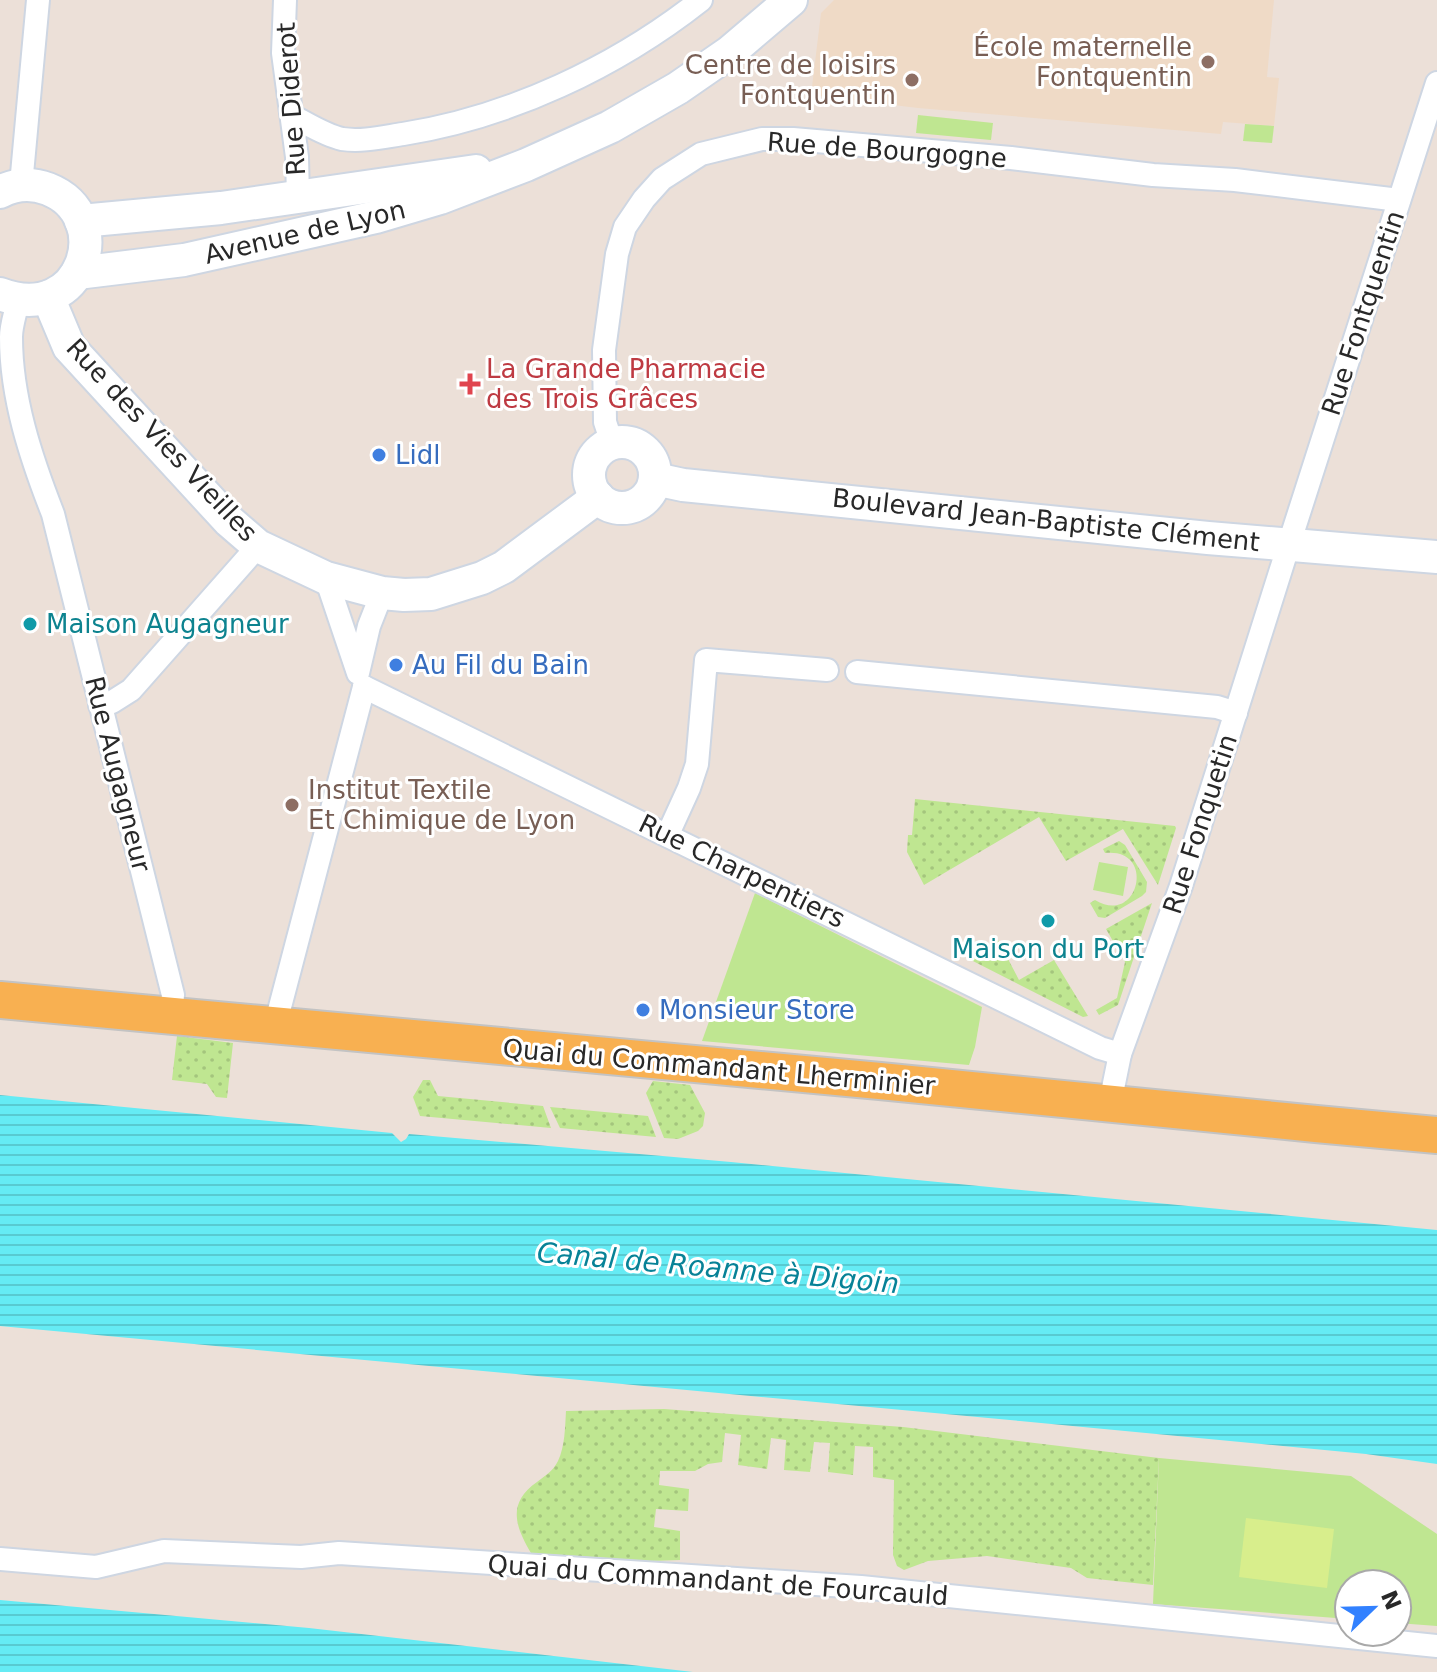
<svg xmlns="http://www.w3.org/2000/svg" width="1437" height="1672" viewBox="0 0 1437 1672" font-family="'DejaVu Sans',sans-serif">
  <defs>
    <pattern id="grass-dots" width="8" height="8" patternUnits="userSpaceOnUse" patternTransform="scale(2)"><rect width="8" height="8" fill="#bfe691"/><path d="M2 2h.1M6 6h.1" fill="none" stroke="#a4c57d" stroke-width="1.8" stroke-linecap="round"/></pattern>
    <pattern id="water-rules" width="6" height="5" patternUnits="userSpaceOnUse" patternTransform="scale(2)"><rect width="6" height="5" fill="#65ebf4"/><path d="M0 2.5h6" fill="none" stroke="#58cad1"/></pattern>
  </defs>
  <rect width="100%" height="100%" fill="#ece0d8"/>
  <path fill="#efdac6" d="M834 0H1274L1267 77 1279 78 1274 126 1223 122 1221 134 918 108 811 95 821 13Z"/>
  <g fill="url(#grass-dots)">
    <path d="M915 799 1175 826 1176 828 1158 885 1123 829 1066 861 1039 817 924 885 907 852 908 835H912Z"/>
    <path d="M1119 841 1125 845 1147 882 1146 892 1142 896 1105 918 1098 917 1090 903 1095 900C1139 927 1157 847 1105 853L1103 849Z"/>
    <path d="M1152 903 1118 1005 1099 1015 1096 1010 1117 998 1125 962 1106 929Z"/>
    <path d="M998 940 1019 980 1054 960 1088 1016 1083 1017 967 958Z"/>
    <path d="M177 1036 233 1043 227 1098 216 1097 207 1084 172 1080Z"/>
    <path d="M423 1080H430L438 1096 543 1106 551 1128 420 1116 413 1097Z"/>
    <path d="M653 1081 690 1085 705 1113 703 1126 698 1131 678 1139 664 1138 646 1093Z"/>
    <path d="M550 1107 648 1116 656 1137 560 1128Z"/>
    <path d="M664 1409 903 1427 1159 1458 1153 1585 1087 1578 1071 1568 987 1556 928 1561 904 1570 897 1566 893 1555 894 1480 873 1477V1447L855 1446 853 1475 828 1472 830 1443 814 1442 810 1472 784 1470 786 1440 771 1438 767 1469 738 1465 741 1435 725 1433 722 1462 708 1464 695 1471H660L659 1485 689 1489 688 1511 656 1509 654 1527 680 1531V1560L650 1561 531 1553C515 1526 507 1503 537 1482 545 1476 553 1471 558 1461 565 1446 565 1427 566 1411Z"/>
  </g>
  <g fill="#bfe691">
    <path d="M918 115 993 123 991 140 916 133Z"/>
    <path d="M1245 124 1274 126 1272 143 1243 141Z"/>
    <path d="M1099 862 1128 867 1123 896 1093 890Z"/>
    <path d="M755 893 982 1007 975 1047 969 1065 702 1041Z"/>
    <path d="M1159 1458 1351 1476 1437 1534V1626L1397 1623V1584H1349V1619L1153 1604Z"/>
  </g>
  <path fill="#d8ee8c" d="M1246 1518 1334 1529 1327 1588 1239 1577Z"/>
  <g fill="url(#water-rules)">
    <path d="M0 1095 392 1133 401 1142 406 1139 409 1134 731 1162 1437 1230V1464L1366 1454 1020 1421 0 1326Z"/>
    <path d="M0 1600 309 1628 693 1672H0Z"/>
  </g>
  <g fill="none" stroke-linecap="round" stroke-linejoin="round">
    <g stroke="#ced6e2" stroke-width="26">
      <g id="street">
        <path d="M285 0 283 53 297 157 298 197"/>
        <path d="M292 116C308 124 324 135 342 139 362 142 383 137 403 134 510 117 616 67 701 0"/>
        <path d="M21 185 38 0"/>
        <path d="M18 300C16 312 11 325 11 337 11 398 31 458 53 514L173 995 171 1016"/>
        <path d="M612 443 605 422 604 350 617 254 625 227 644 199 662 179 701 154 762 139H793L1011 158 1153 175 1235 180 1399 200"/>
        <path d="M326 578 358 673 369 626 382 593"/>
        <path d="M857 672 1217 707 1236 713"/>
        <path d="M364 687 1100 1048 1120 1054"/>
        <path d="M100 705 112 702 131 690 258 546"/>
        <path d="M668 834 689 788 697 764 706 660 827 670"/>
        <path d="M275 1026 364 687"/>
        <path d="M1110 1103 1120 1054 1181 886 1289 544 1437 83"/>
        <path d="M0 1559 96 1567 164 1551 301 1557 339 1553 861 1587 1437 1646"/>
      </g>
    </g>
    <g stroke="#ced6e2" stroke-width="36">
      <g id="secondary">
        <path d="M0 192C15 184 32 183 48 189 117 216 84 326 0 294"/>
        <path d="M81 221 221 208 476 171"/>
        <path d="M77 273 184 260 376 217 440 198 526 165 610 127 678 88 730 52 791 0"/>
        <path d="M48 297 69 347 229 521 258 546 326 578 382 593 404 595 431 594 482 578 504 567 598 497"/>
        <circle cx="622" cy="475" r="33"/>
        <path d="M655 479 683 485 1208 538 1437 557"/>
      </g>
    </g>
    <g stroke="#c3c3c3" stroke-width="40">
      <path id="primary" d="M0 1000 880 1081 1316 1124 1437 1135"/>
    </g>
    <use href="#street" stroke="#fff" stroke-width="22"/>
    <use href="#secondary" stroke="#fff" stroke-width="32"/>
    <use href="#primary" stroke="#f8b051" stroke-width="36"/>
  </g>
  <g fill="#8d6e63" stroke="#fff" stroke-width="3">
    <circle cx="1208" cy="62" r="8"/>
    <circle cx="912" cy="80" r="8"/>
    <circle cx="292" cy="805" r="8"/>
  </g>
  <path fill="#e0444e" stroke="#fff" stroke-width="3" d="M466 372h8v8h8v8h-8v8h-8v-8h-8v-8h8z"/>
  <g fill="#3f7fe0" stroke="#fff" stroke-width="3">
    <circle cx="379" cy="455" r="8"/>
    <circle cx="396" cy="665" r="8"/>
    <circle cx="643" cy="1010" r="8"/>
  </g>
  <g fill="#0f9aa8" stroke="#fff" stroke-width="3">
    <circle cx="30" cy="624" r="8"/>
    <circle cx="1048" cy="921" r="8"/>
  </g>
  <g text-anchor="middle" dominant-baseline="central" stroke-width="6" stroke-linejoin="round" paint-order="stroke">
    <g font-size="26" fill="#785e54" stroke="#fff" text-anchor="end">
      <text x="1192" y="47">École maternelle<tspan x="1192" dy="30">Fontquentin</tspan></text>
      <text x="896" y="65">Centre de loisirs<tspan x="896" dy="30">Fontquentin</tspan></text>
      <text x="308" y="790" text-anchor="start">Institut Textile<tspan x="308" dy="30">Et Chimique de Lyon</tspan></text>
    </g>
    <g font-size="26" fill="#282828" stroke="#fff">
      <text transform="translate(291 99) rotate(-94)">Rue Diderot</text>
      <text transform="translate(887 150) rotate(4)">Rue de Bourgogne</text>
      <text transform="translate(305 232) rotate(-13)">Avenue de Lyon</text>
      <text transform="translate(1363 313) rotate(-72)">Rue Fontquentin</text>
      <text transform="translate(162 440) rotate(47)">Rue des Vies Vieilles</text>
      <text transform="translate(1046 520) rotate(6)">Boulevard Jean-Baptiste Clément</text>
      <text transform="translate(118 774) rotate(76)">Rue Augagneur</text>
      <text transform="translate(1200 824) rotate(-72)">Rue Fonquetin</text>
      <text transform="translate(742 871) rotate(26)">Rue Charpentiers</text>
      <text transform="translate(719 1067) rotate(5)">Quai du Commandant Lherminier</text>
      <text transform="translate(718 1580) rotate(4)">Quai du Commandant de Fourcauld</text>
    </g>
    <g font-size="26" fill="#be3a42" stroke="#fff" text-anchor="start">
      <text x="486" y="369">La Grande Pharmacie<tspan x="486" dy="30">des Trois Grâces</tspan></text>
    </g>
    <g font-size="26" fill="#366cbe" stroke="#fff" text-anchor="start">
      <text x="395" y="455">Lidl</text>
      <text x="412" y="665">Au Fil du Bain</text>
      <text x="659" y="1010">Monsieur Store</text>
    </g>
    <g font-size="26" fill="#0d838f" stroke="#fff" text-anchor="start">
      <text x="46" y="624">Maison Augagneur</text>
      <text x="1048" y="949" text-anchor="middle">Maison du Port</text>
    </g>
    <g font-size="28" font-style="italic" fill="#078297" stroke="#fff">
      <text transform="translate(718 1268) rotate(5)">Canal de Roanne à Digoin</text>
    </g>
  </g>
  <g transform="translate(1373 1608) rotate(67)"><circle r="38" fill="#ffffff" stroke="#a9a9a9" stroke-width="2"/>
  <path d="M0-6L14 30L0 20L-14 30Z" fill="#3281ff"/>
  <text y="-12" font-size="22" font-weight="bold" text-anchor="middle" fill="#282828">N</text>
  </g>
</svg>
